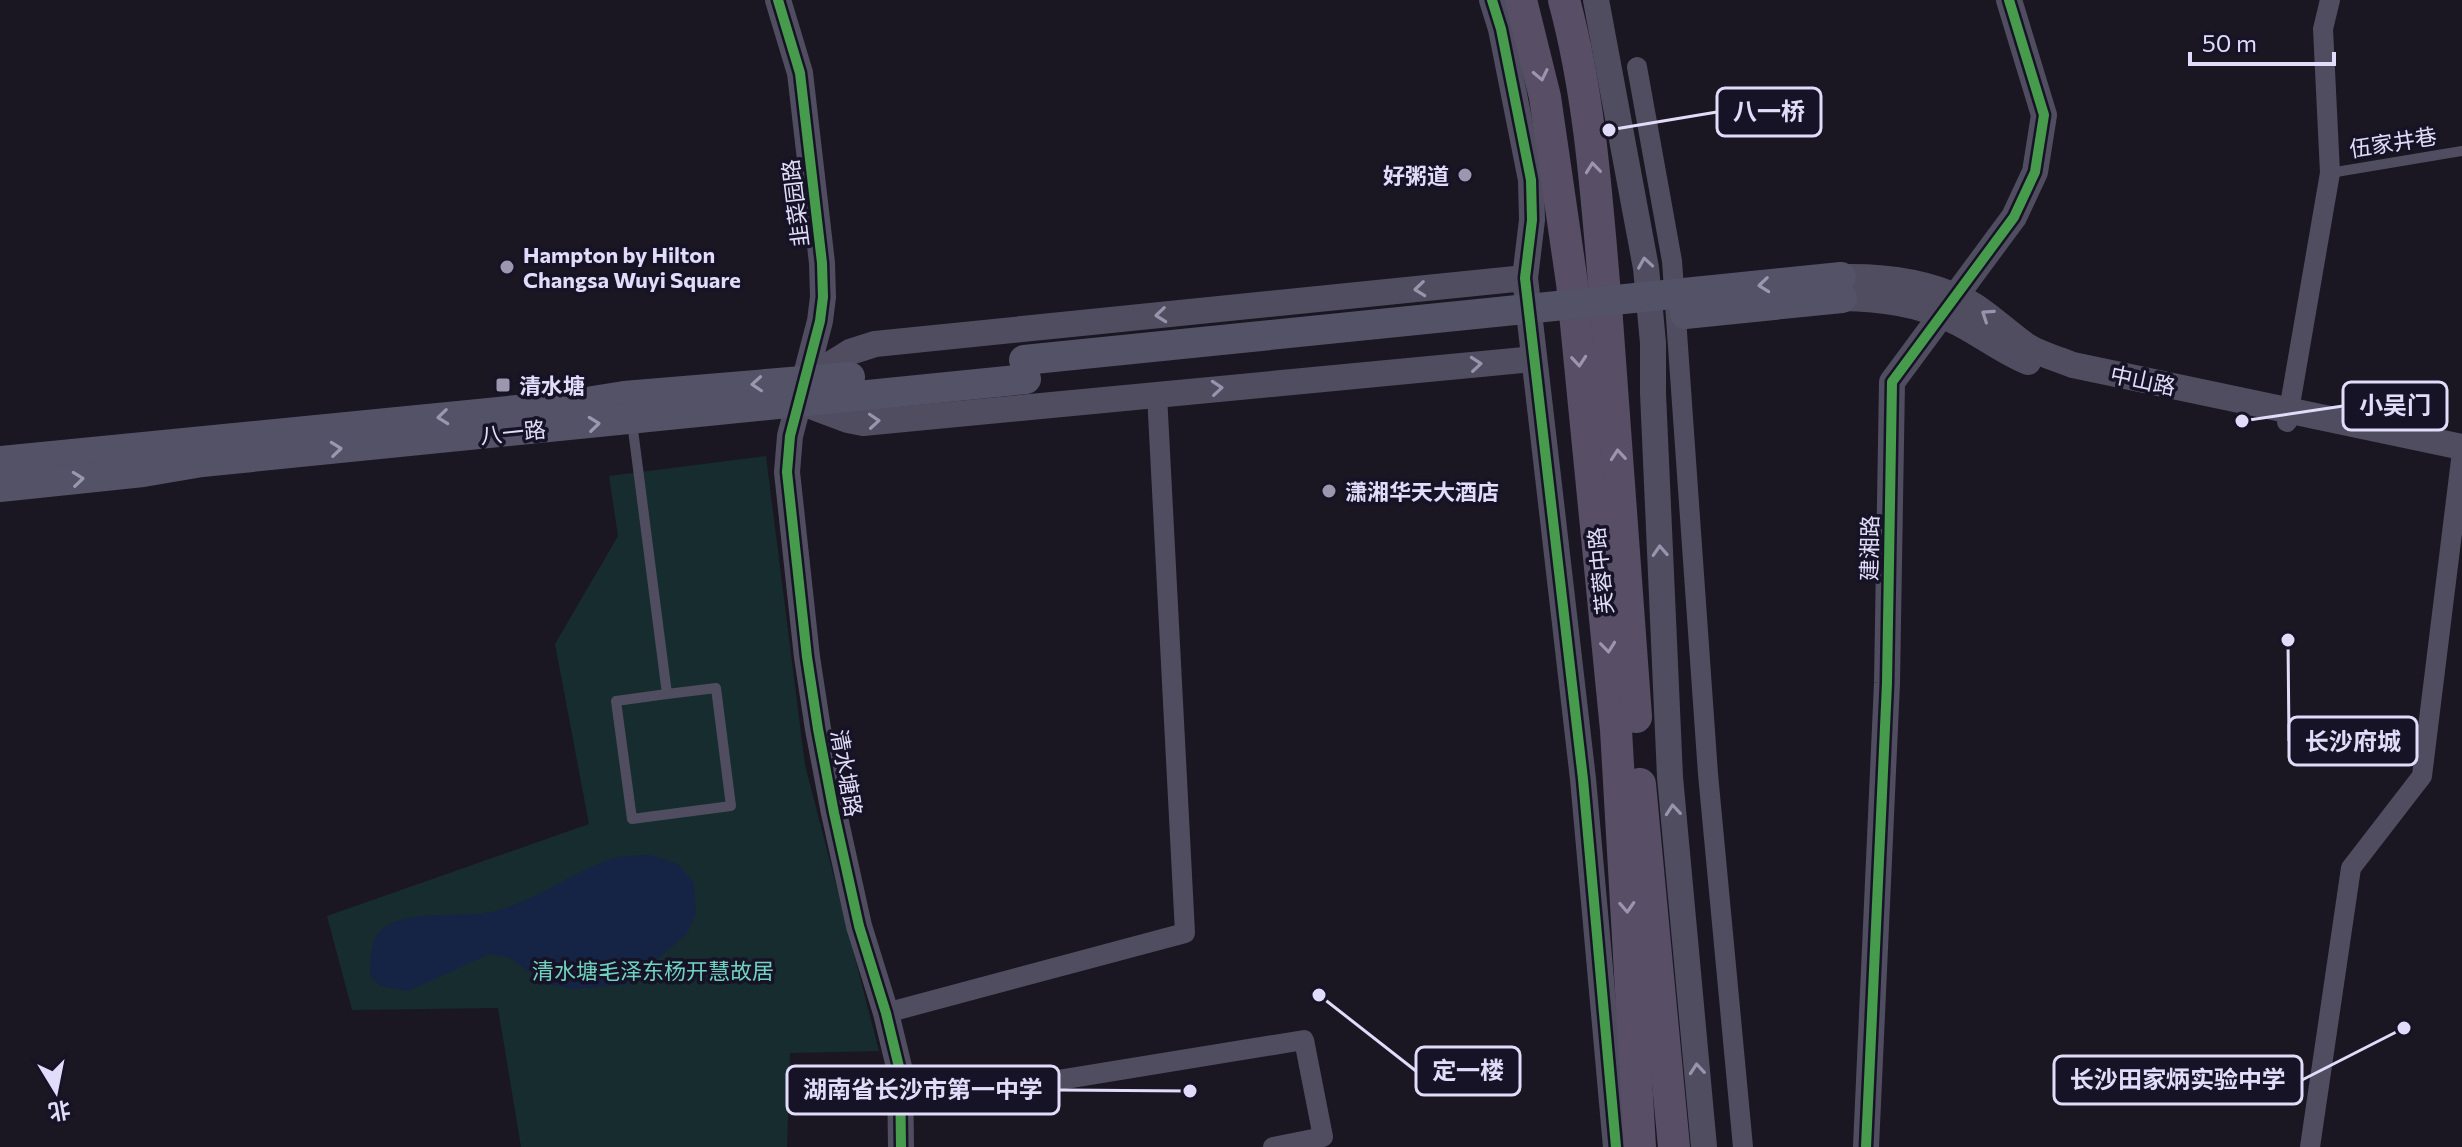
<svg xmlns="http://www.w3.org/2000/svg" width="2462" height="1147" viewBox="0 0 2462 1147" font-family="Commissioner,'Noto Sans SC',sans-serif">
  <rect width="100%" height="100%" fill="#1a1722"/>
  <path fill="#172c2e" d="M766 456 805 765 879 1051 790 1053 787 1147H521L498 1008 352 1010 327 916 589 824 555 644 618 536 609 476Z"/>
  <path fill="#152445" d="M651 855 678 864 694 883 696 914 686 935 626 985 574 989 545 984 510 958 490 954 408 991 380 986 370 976C371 954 369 933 392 923 421 910 459 918 490 912 534 903 571 872 614 858 625 855 639 856 651 855Z"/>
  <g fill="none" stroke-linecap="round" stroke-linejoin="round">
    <g stroke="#504d61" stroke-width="10">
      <path d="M2330 173 2462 151"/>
      <path d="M632 422 667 694 616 701 632 819 731 806 716 688 667 694"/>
    </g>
    <g stroke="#504d61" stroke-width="20">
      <path d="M1637 67 1672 261 1708 774 1743 1147"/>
      <path d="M2287 422 2330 173 2323 29 2330 0"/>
      <path d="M886 1013 1185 933 1157 394"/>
      <path d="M967 1095 1304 1040 1323 1137 1273 1147"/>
      <path d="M2310 1147 2351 868 2422 776 2461 460"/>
    </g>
    <g stroke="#504d61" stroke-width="26">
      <path d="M778 0 800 73 822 263 823 297 820 321 790 436 787 472 807 657 818 729 834 813 859 926 886 1013 900 1071 901 1147"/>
      <path d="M1492 0 1501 29 1531 180 1532 220 1525 278 1583 779 1616 1147"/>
      <path d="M1596 0 1646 268 1653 343V393L1670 777 1704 1147"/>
      <path d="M1841 277C1882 276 1925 281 1962 299 1987 311 2005 331 2027 346 2041 355 2059 359 2073 365L2462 447"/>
      <path d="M1842 298C1881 299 1916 303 1952 320 1978 332 2001 351 2028 362"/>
      <path d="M805 380 850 352 875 344 1525 278"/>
      <path d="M800 402 848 420 863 423 1534 359"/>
      <path d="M1866 1147 1887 683 1892 382 2014 217 2035 172 2044 115 2009 0"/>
    </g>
    <g stroke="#545267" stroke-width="30">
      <path d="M0 461 568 405 624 396 850 377"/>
      <path d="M0 487 143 472 202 462 1026 379"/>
    </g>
    <g stroke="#584e66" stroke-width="32">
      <path d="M1521 0 1545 97 1572 283 1616 730 1640 1147"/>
      <path d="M1564 0C1591 100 1597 203 1606 306 1617 443 1627 580 1636 717"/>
      <path d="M1640 784 1674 1147"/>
    </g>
    <g stroke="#545267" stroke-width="30">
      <path d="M1685 314 1842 298"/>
      <path d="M1024 360 1841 277"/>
    </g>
    <g stroke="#171326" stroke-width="15">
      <g id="cycleway">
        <path d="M778 0 800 73 822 263 823 297 820 321 790 436 787 472 807 657 818 729 834 813 859 926 886 1013 900 1071 901 1147"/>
        <path d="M1492 0 1501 29 1531 180 1532 220 1525 278 1583 779 1616 1147"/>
        <path d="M1866 1147 1887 683 1892 382 2014 217 2035 172 2044 115 2009 0"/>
      </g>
    </g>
    <use href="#cycleway" stroke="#469c4c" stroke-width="10"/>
  </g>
  <defs><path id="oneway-chevron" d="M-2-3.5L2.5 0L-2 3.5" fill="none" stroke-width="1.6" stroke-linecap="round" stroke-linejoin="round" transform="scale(2)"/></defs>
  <g stroke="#9d95b0">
    <use href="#oneway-chevron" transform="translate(1541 75) rotate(78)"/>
    <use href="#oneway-chevron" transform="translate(1593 168) rotate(-96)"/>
    <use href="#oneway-chevron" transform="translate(1579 361) rotate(85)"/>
    <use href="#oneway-chevron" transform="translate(1618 455) rotate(-95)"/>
    <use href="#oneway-chevron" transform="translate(1608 647) rotate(84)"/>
    <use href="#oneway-chevron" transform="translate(1627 907) rotate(87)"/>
  </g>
  <g stroke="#9994ae">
    <use href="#oneway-chevron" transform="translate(1645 263) rotate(-99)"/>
    <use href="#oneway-chevron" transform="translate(1420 289) rotate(174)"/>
    <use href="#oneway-chevron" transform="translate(1161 315) rotate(174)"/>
    <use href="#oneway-chevron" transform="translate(1987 315) rotate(-146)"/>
    <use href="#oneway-chevron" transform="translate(1476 364) rotate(-5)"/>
    <use href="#oneway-chevron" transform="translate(1217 388) rotate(-5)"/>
    <use href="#oneway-chevron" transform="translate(874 421) rotate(-4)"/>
    <use href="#oneway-chevron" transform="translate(1660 551) rotate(-93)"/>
    <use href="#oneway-chevron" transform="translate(1673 810) rotate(-95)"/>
    <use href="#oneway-chevron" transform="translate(1697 1069) rotate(-95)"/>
  </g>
  <g stroke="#9b97b1">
    <use href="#oneway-chevron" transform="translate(1764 285) rotate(174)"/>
    <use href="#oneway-chevron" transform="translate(757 384) rotate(176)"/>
    <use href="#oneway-chevron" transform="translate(443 417) rotate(174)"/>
    <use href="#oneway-chevron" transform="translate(594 424) rotate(-6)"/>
    <use href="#oneway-chevron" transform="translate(336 449) rotate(-6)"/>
    <use href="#oneway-chevron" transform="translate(78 479) rotate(-6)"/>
  </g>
  <g fill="#9c97af" stroke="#171326" stroke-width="3">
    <circle cx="1465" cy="175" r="8"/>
    <circle cx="507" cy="267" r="8"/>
    <rect x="495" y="377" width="16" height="16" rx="4"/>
    <circle cx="1329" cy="491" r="8"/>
  </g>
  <g text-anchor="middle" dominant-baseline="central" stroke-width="7" stroke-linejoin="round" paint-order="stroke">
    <g font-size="22" fill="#e2dcfb" stroke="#171326">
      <text transform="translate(2393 142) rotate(-9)">伍家井巷</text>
      <text transform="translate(795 203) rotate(-97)">韭菜园路</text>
      <text transform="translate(2143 380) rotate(12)">中山路</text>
      <text transform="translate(513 432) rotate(-6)">八一路</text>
      <text transform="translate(1869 548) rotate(-89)">建湘路</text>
      <text transform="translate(1600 571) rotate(-96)">芙蓉中路</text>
      <text transform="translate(847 773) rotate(80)">清水塘路</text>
    </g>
    <g font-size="22" font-weight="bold" fill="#e2dcfb" stroke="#171326" text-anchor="start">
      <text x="1449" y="175" text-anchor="end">好粥道</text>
      <text x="523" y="254">Hampton by Hilton<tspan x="523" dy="25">Changsa Wuyi Square</tspan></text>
      <text x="519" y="385">清水塘</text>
      <text x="1345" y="491">潇湘华天大酒店</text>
    </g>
    <g font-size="22" fill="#70d3c1" stroke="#171326">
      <text x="653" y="970">清水塘毛泽东杨开慧故居</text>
    </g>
  </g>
  <path fill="none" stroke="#e2dcfb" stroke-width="3" d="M1609 130L1717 112M2242 421L2343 406M2288 640L2289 741M1319 995L1416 1071M2404 1028L2302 1080M1190 1091L1059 1090"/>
  <g fill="#e2dcfb" stroke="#171326" stroke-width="3">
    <circle cx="1609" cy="130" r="8"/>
    <circle cx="2242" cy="421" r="8"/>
    <circle cx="2288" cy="640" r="8"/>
    <circle cx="1319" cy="995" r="8"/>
    <circle cx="2404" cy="1028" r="8"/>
    <circle cx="1190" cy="1091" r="8"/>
  </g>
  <g fill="#171326" stroke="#e2dcfb" stroke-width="3">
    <rect x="1717" y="88" width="104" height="48" rx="8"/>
    <rect x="2343" y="382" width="104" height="48" rx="8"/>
    <rect x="2289" y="717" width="128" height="48" rx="8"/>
    <rect x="1416" y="1047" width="104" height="48" rx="8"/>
    <rect x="2054" y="1056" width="248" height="48" rx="8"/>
    <rect x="787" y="1066" width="272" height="48" rx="8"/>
  </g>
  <g font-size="24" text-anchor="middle" font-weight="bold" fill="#e2dcfb">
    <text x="1769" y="120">八一桥</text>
    <text x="2395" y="414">小吴门</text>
    <text x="2353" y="750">长沙府城</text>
    <text x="1468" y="1079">定一楼</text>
    <text x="2178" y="1088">长沙田家炳实验中学</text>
    <text x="923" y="1098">湖南省长沙市第一中学</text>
  </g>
  <g transform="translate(56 1091) rotate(170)" stroke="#171326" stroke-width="6" paint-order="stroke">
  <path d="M0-6L14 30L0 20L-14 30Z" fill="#e2dcfb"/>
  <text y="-12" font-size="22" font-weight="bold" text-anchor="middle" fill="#e2dcfb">北</text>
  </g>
  <path d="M2190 52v12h144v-12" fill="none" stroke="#e2dcfb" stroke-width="4"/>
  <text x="2202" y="52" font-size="24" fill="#e2dcfb" stroke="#171326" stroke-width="6" paint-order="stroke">50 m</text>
</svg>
